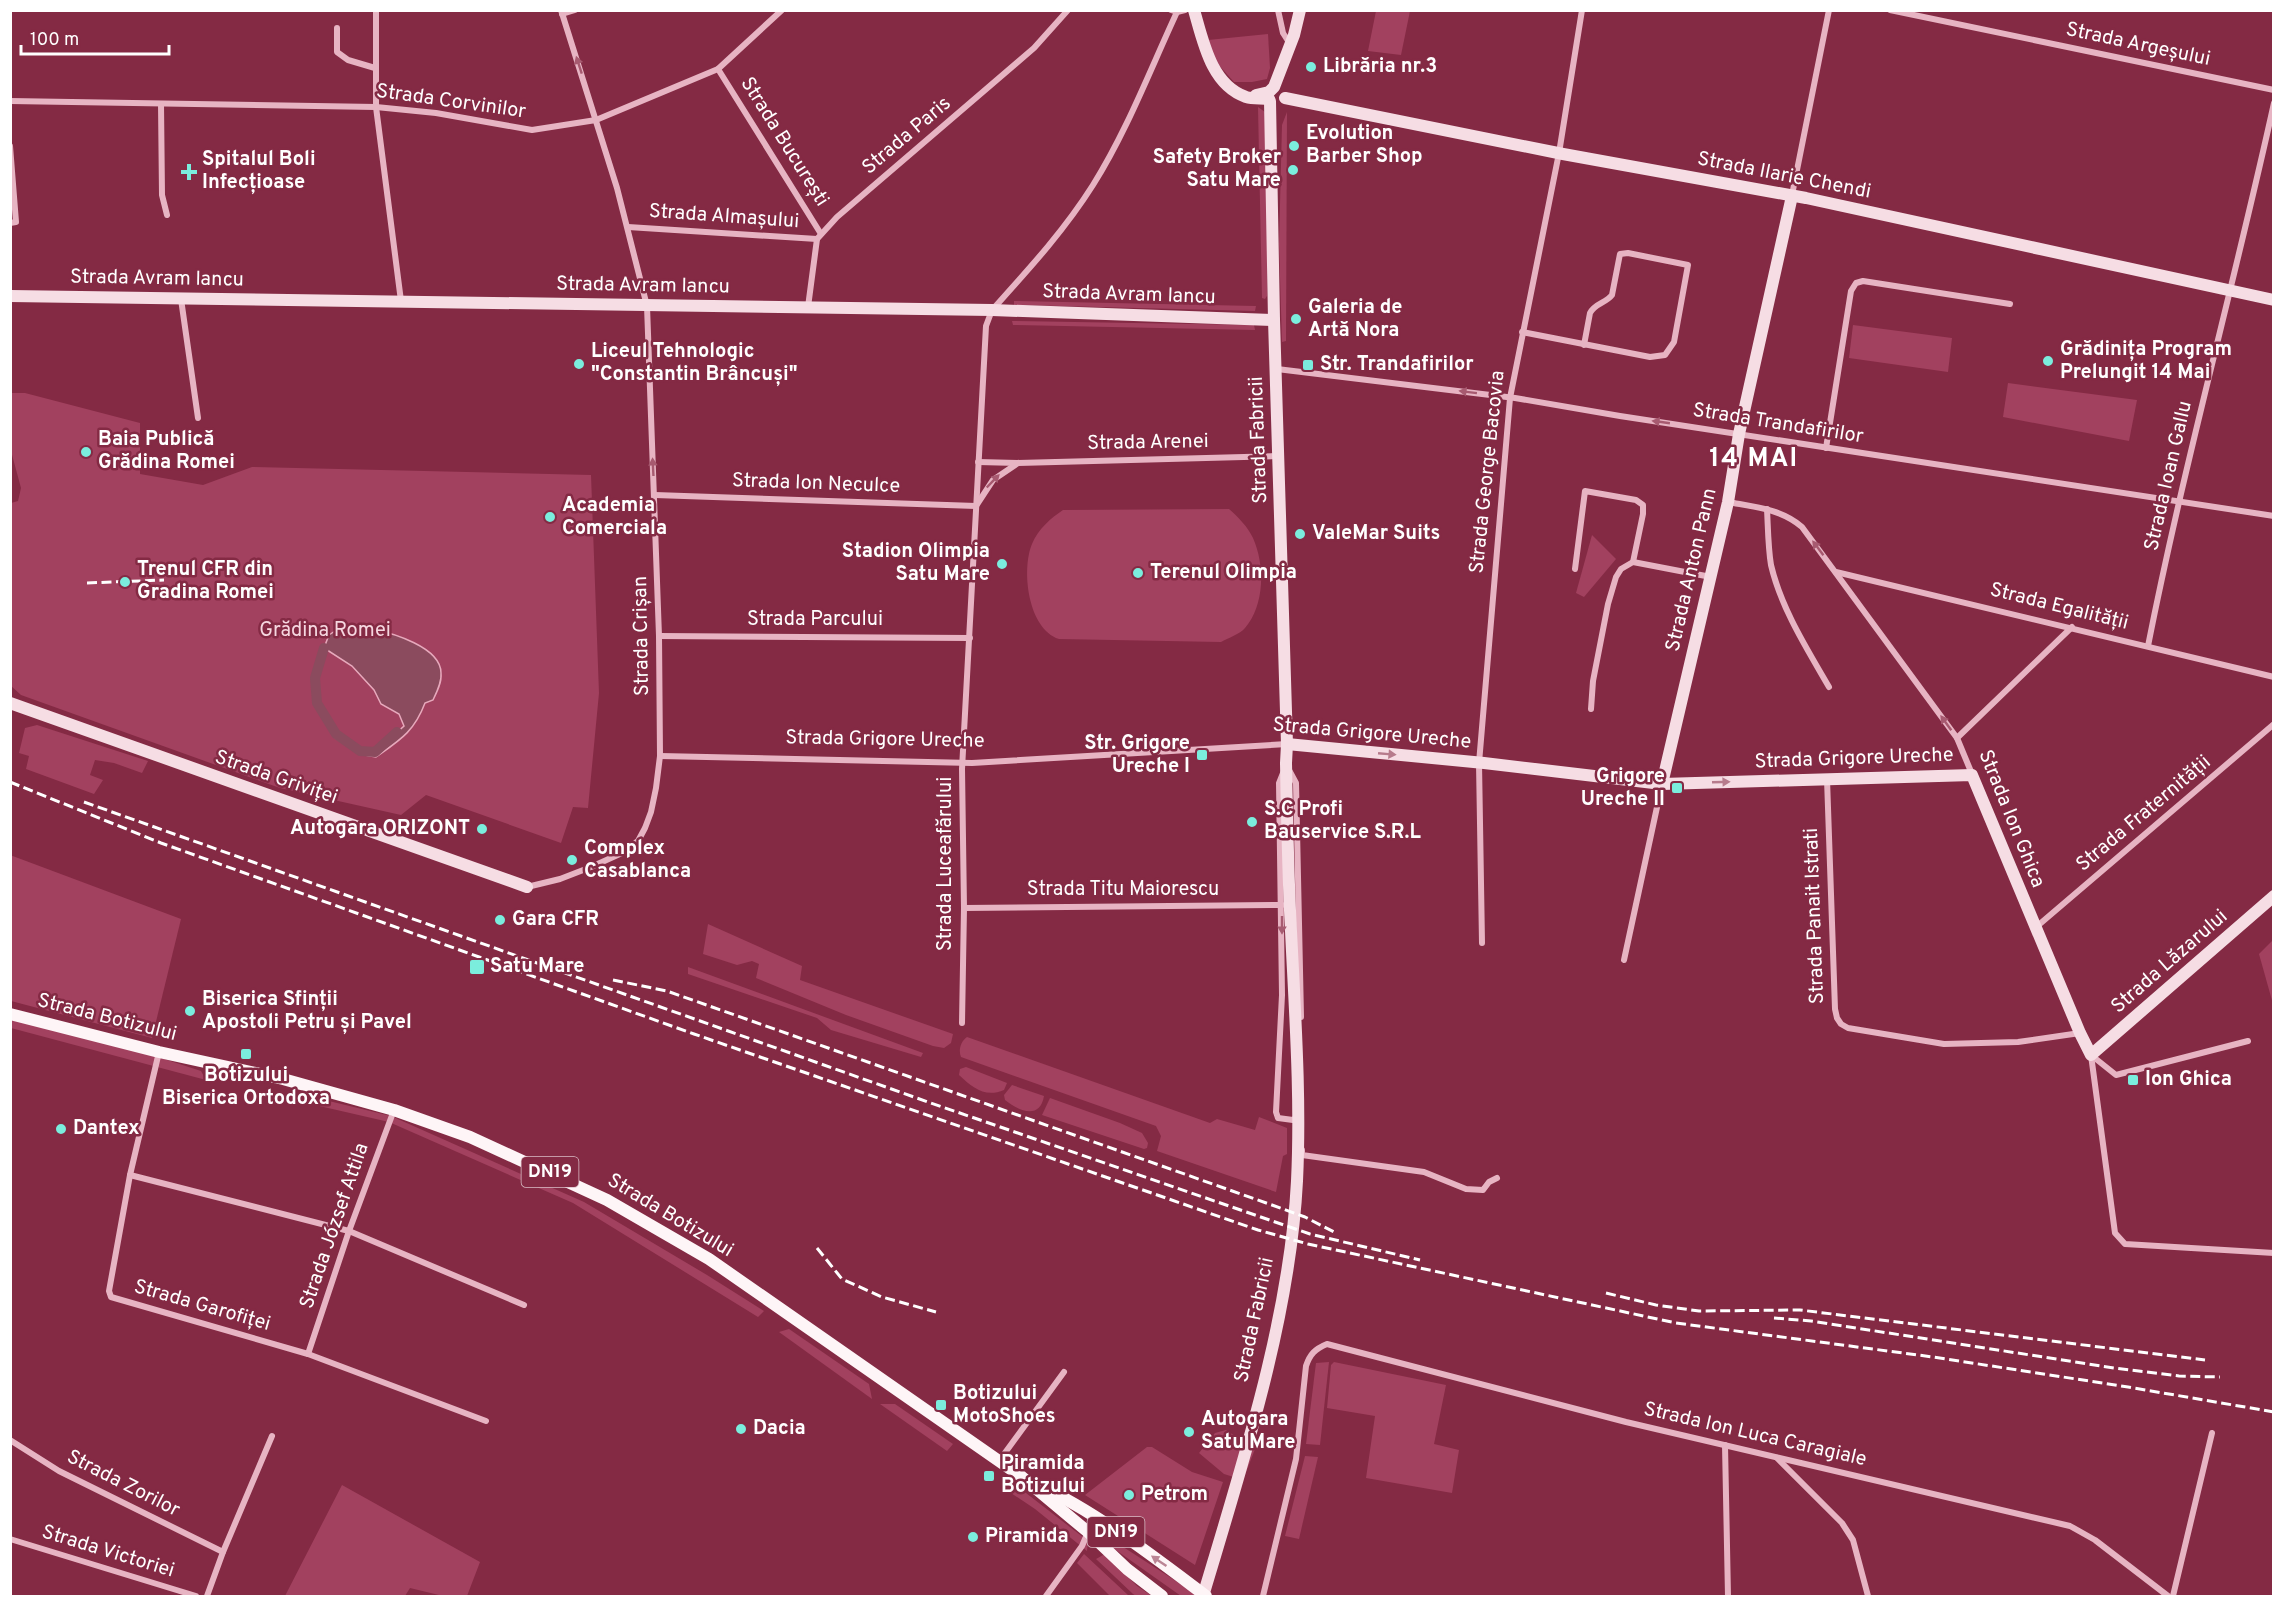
<svg xmlns="http://www.w3.org/2000/svg" width="2284" height="1607" viewBox="0 0 2284 1607" font-family="Overpass,sans-serif">
  <rect width="100%" height="100%" fill="#842a44"/>
  <g fill="#a2415f">
    <path d="M1376 11H1410L1401 55 1368 51Z"/>
    <path d="M1268 34 1270 68 1267 79 1252 82H1234L1216 62 1208 40Z"/>
    <path d="M1258 107 1265 112 1267 124V296L1265 299 1262 298Z"/>
    <path d="M1287 112 1286 341 1282 342 1279 244 1282 125Z"/>
    <path d="M1014 301 1256 306 1255 311 1021 305H1014Z"/>
    <path d="M1012 321 1254 325 1255 330 1013 325Z"/>
    <path d="M1853 325 1952 338 1948 372 1849 358Z"/>
    <path d="M2008 383 2137 400 2129 441 2003 417Z"/>
    <path d="M11 393H25L140 423V474L203 485 252 467 591 475 599 693 588 808 573 807 561 843 426 795 401 815 280 788 21 695 10 685 11 503 18 501 21 488 11 451Z"/>
    <path d="M1229 509C1238 517 1248 527 1253 538 1265 565 1265 605 1245 628 1240 634 1228 638 1221 642L1059 639C1028 629 1021 570 1032 544 1038 529 1051 518 1063 510Z"/>
    <path d="M1592 535 1616 559 1584 597 1576 593Z"/>
    <path d="M37 725 148 761 142 773 114 763 95 760 90 775 103 780 94 794 26 769 29 756 19 753 25 728Z"/>
    <path d="M10 855 181 919 152 1038 11 1001Z"/>
    <path d="M708 924 802 966 800 980 953 1034 951 1043 944 1048 933 1046 846 1015 756 978 759 964 752 961 737 965 703 954Z"/>
    <path d="M2273 940V1004L2259 954Z"/>
    <path d="M688 967 923 1053 921 1057 831 1030 817 1018 688 974Z"/>
    <path d="M10 1019 158 1057 201 1071 206 1080 11 1028Z"/>
    <path d="M967 1037 1210 1123 1217 1119 1255 1130 1259 1117 1287 1128V1154L1283 1156 1276 1192 1157 1151 1161 1136 1156 1126 961 1057C958 1050 961 1041 967 1037Z"/>
    <path d="M966 1067 1007 1083 1004 1090C985 1098 973 1088 959 1075L960 1069Z"/>
    <path d="M1012 1085 1044 1096C1040 1120 1019 1111 1005 1100L1004 1095Z"/>
    <path d="M304 1095 391 1116 584 1202 707 1275 764 1311 758 1317 573 1203 389 1122 302 1102Z"/>
    <path d="M1050 1098 1120 1123 1142 1133 1148 1143 1147 1148 1144 1149 1042 1115Z"/>
    <path d="M789 1329 869 1384 872 1399 779 1332Z"/>
    <path d="M1329 1362 1320 1445 1306 1444 1316 1363Z"/>
    <path d="M1334 1362 1446 1385 1434 1444 1459 1450 1452 1493 1366 1478 1375 1416 1327 1408 1331 1365Z"/>
    <path d="M880 1404H895L953 1444 947 1451Z"/>
    <path d="M1226 1430 1255 1449 1243 1480 1224 1474 1199 1453 1215 1433Z"/>
    <path d="M1147 1447H1152L1192 1472 1223 1482 1195 1565 1085 1495Z"/>
    <path d="M1305 1456 1318 1457 1299 1539 1285 1536Z"/>
    <path d="M1013 1483 1088 1541 1087 1551 1035 1509 1005 1489Z"/>
    <path d="M342 1485 480 1562 467 1596H443L410 1588 405 1596H285Z"/>
    <path d="M1100 1532 1199 1596H1181L1096 1536 1095 1533Z"/>
    <path d="M1084 1554 1128 1595 1130 1596H1110L1077 1563Z"/>
    <path d="M1105 1554 1137 1586 1152 1596H1136L1133 1594 1096 1559Z"/>
  </g>
  <path fill="#8b4b5e" stroke="#e7a9bc" stroke-width="1.5" fill-rule="evenodd" d="M372 629C392 633 441 647 441 673 442 682 437 692 433 700L425 703C414 732 400 740 376 757L359 754 334 737 314 704 313 676 329 635 335 631 341 633ZM324 648 352 666 374 690 381 704 399 714 404 726 375 752 360 751 336 734 317 704 315 678Z"/>
  <g fill="none" stroke-linecap="round" stroke-linejoin="round">
    <path stroke="#8b4b5e" stroke-width="10" d="M324 648 315 678 317 703 336 734 360 751 375 752 397 732"/>
    <g stroke="#e7b4c3" stroke-width="6">
      <path d="M376 10V107L401 301"/>
      <path d="M1171 10 1177 12 1185 10"/>
      <path d="M1278 10 1283 33 1290 44"/>
      <path d="M1890 10 2274 90"/>
      <path d="M562 14 575 10"/>
      <path d="M337 28V52L348 60 375 68"/>
      <path d="M718 69 821 234"/>
      <path d="M10 101 376 107 436 113 532 130 596 120 718 69 782 10"/>
      <path d="M161 104 162 195 167 215"/>
      <path d="M10 146 16 222 10 223"/>
      <path d="M1792 195 1829 10"/>
      <path d="M628 227 817 239"/>
      <path d="M181 299 198 418"/>
      <path d="M808 307 817 239 837 217 1034 48 1068 10"/>
      <path d="M1522 332 1650 357 1665 355 1674 342 1688 265 1628 253 1620 254 1612 295C1606 303 1595 303 1590 313L1584 345"/>
      <path d="M1277 369 1515 398 1620 416 2274 516"/>
      <path d="M1826 448 1851 291 1856 283 1863 281 2010 304"/>
      <path d="M978 462 1018 463 1278 456"/>
      <path d="M655 495 976 506 993 480 1018 463"/>
      <path d="M1728 502C1755 507 1781 509 1802 527L1957 738 1972 774"/>
      <path d="M1767 509C1768 527 1768 547 1771 565 1781 608 1807 649 1829 687"/>
      <path d="M1575 569 1585 491 1636 500 1643 505V514L1633 562"/>
      <path d="M1836 572 2274 677"/>
      <path d="M659 636 970 638"/>
      <path d="M2148 646C2184 464 2234 285 2274 103"/>
      <path d="M1591 709 1593 681 1608 604 1616 577 1621 569 1633 562 1711 577"/>
      <path d="M1957 738 2072 627"/>
      <path d="M660 756 972 763 1287 744"/>
      <path d="M1289 770 1296 783 1301 1017"/>
      <path d="M1283 773 1279 783 1282 995 1276 1112 1278 1118 1293 1120 1298 1116"/>
      <path d="M1827 779 1835 1009 1837 1018 1841 1024 1848 1028 1944 1044 2018 1042 2080 1033"/>
      <path d="M527 887 560 879 591 867 622 853 638 841 645 828 651 812 656 788 660 756 659 636 647 306 617 188 561 10"/>
      <path d="M964 908 1282 905"/>
      <path d="M2035 928 2274 724"/>
      <path d="M1482 943 1479 763 1510 398 1559 153 1582 10"/>
      <path d="M1624 960 1662 784"/>
      <path d="M962 1023 964 908 962 769 986 326 992 310C1028 270 1064 231 1093 185 1127 131 1150 70 1177 12"/>
      <path d="M159 1052 130 1175 109 1291 111 1297 308 1354 486 1421"/>
      <path d="M2091 1055 2115 1233 2125 1244 2274 1253"/>
      <path d="M2091 1055 2116 1075 2248 1041"/>
      <path d="M1302 1150V1155L1424 1172 1466 1189 1483 1190 1489 1182 1497 1178"/>
      <path d="M130 1175 349 1231 524 1305"/>
      <path d="M308 1354 349 1231 394 1110"/>
      <path d="M10 1440 59 1471 223 1552"/>
      <path d="M1725 1445 1728 1596"/>
      <path d="M1777 1458 1842 1523 1853 1540 1868 1596"/>
      <path d="M999 1461 1064 1372"/>
      <path d="M10 1539 196 1596"/>
      <path d="M207 1596 223 1552 272 1436"/>
      <path d="M1046 1596 1082 1546 1088 1532 1097 1519"/>
      <path d="M1263 1596 1296 1459 1306 1366C1310 1354 1315 1349 1327 1344L1626 1422 2070 1526 2095 1540 2168 1596"/>
      <path d="M2173 1596 2212 1433"/>
    </g>
    <g stroke="#f6dde4" stroke-width="12">
      <path d="M1194 10C1203 41 1211 85 1246 97 1253 99 1261 98 1269 99"/>
      <path d="M1256 95 1269 92 1274 87 1294 35 1300 10"/>
      <path d="M1285 98 1563 154 1806 198 2274 300"/>
      <path d="M10 296 992 310 1274 320"/>
      <path d="M10 703 527 887"/>
      <path d="M1287 744 1484 763 1662 784 1972 775 2080 1033 2091 1055 2274 896"/>
      <path d="M1662 784 1728 502 1739 434 1792 196"/>
      <path d="M1203 1596C1242 1465 1290 1319 1297 1181 1301 1098 1295 1014 1291 931 1288 876 1287 819 1286 763L1287 744 1274 320 1270 101"/>
    </g>
    <g stroke="#fef5f7" stroke-width="12">
      <path d="M10 1014 159 1052 283 1079 394 1110 470 1137 607 1200 709 1259 1022 1477 1088 1532 1127 1569 1162 1596"/>
      <path d="M1036 1484C1095 1511 1154 1557 1206 1596"/>
    </g>
    <g stroke="#fff" stroke-width="3" stroke-dasharray="10 4.5" stroke-linecap="butt">
      <path d="M87 583 164 580"/>
      <path d="M10 782 161 843 694 1034 1258 1230 1308 1244 1676 1323 1933 1357 2128 1387 2274 1412"/>
      <path d="M84 802 928 1102 1310 1234 1420 1260"/>
      <path d="M613 980 667 991 1272 1205 1305 1217 1336 1233"/>
      <path d="M817 1248 842 1279 882 1297 936 1312"/>
      <path d="M1606 1293 1656 1305 1699 1311 1800 1310 2205 1360"/>
      <path d="M1774 1318 1811 1321 2114 1368 2179 1376 2220 1377"/>
    </g>
  </g>
  <defs><path id="oneway-solid" d="M-6-.8H1V-3.2L6.5 0L1 3.2V.8H-6Z" transform="scale(1.5)"/></defs>
  <g fill="#a75a70">
    <use href="#oneway-solid" transform="translate(579 65) rotate(-108)"/>
    <use href="#oneway-solid" transform="translate(1468 392) rotate(-173)"/>
    <use href="#oneway-solid" transform="translate(1661 422) rotate(-172)"/>
    <use href="#oneway-solid" transform="translate(653 467) rotate(-93)"/>
    <use href="#oneway-solid" transform="translate(993 481) rotate(-46)"/>
    <use href="#oneway-solid" transform="translate(1818 548) rotate(-127)"/>
    <use href="#oneway-solid" transform="translate(1946 723) rotate(-126)"/>
    <use href="#oneway-solid" transform="translate(1282 925) rotate(90)"/>
  </g>
  <g fill="#b77b8c">
    <use href="#oneway-solid" transform="translate(1387 754) rotate(5)"/>
    <use href="#oneway-solid" transform="translate(1721 782) rotate(-2)"/>
  </g>
  <use fill="#bb8595" href="#oneway-solid" transform="translate(1159 1561) rotate(-146)"/>
  <g fill="#7beddd" stroke="#842a44" stroke-width="2">
    <circle cx="1311" cy="67" r="6"/>
    <circle cx="1294" cy="146" r="6"/>
    <circle cx="1293" cy="170" r="6"/>
    <path d="M186 163h6v6h6v6h-6v6h-6v-6h-6v-6h6z"/>
    <circle cx="1296" cy="319" r="6"/>
    <circle cx="2048" cy="361" r="6"/>
    <circle cx="579" cy="364" r="6"/>
    <rect x="1302" y="359" width="12" height="12" rx="3"/>
    <circle cx="86" cy="452" r="6"/>
    <circle cx="550" cy="517" r="6"/>
    <circle cx="1300" cy="534" r="6"/>
    <circle cx="1002" cy="564" r="6"/>
    <circle cx="1138" cy="573" r="6"/>
    <circle cx="125" cy="582" r="6"/>
    <rect x="1196" y="749" width="12" height="12" rx="3"/>
    <rect x="1671" y="782" width="12" height="12" rx="3"/>
    <circle cx="1252" cy="822" r="6"/>
    <circle cx="482" cy="829" r="6"/>
    <circle cx="572" cy="860" r="6"/>
    <circle cx="500" cy="920" r="6"/>
    <rect x="469" y="959" width="16" height="16" rx="3"/>
    <circle cx="190" cy="1011" r="6"/>
    <rect x="240" y="1048" width="12" height="12" rx="3"/>
    <rect x="2127" y="1074" width="12" height="12" rx="3"/>
    <circle cx="61" cy="1129" r="6"/>
    <rect x="935" y="1399" width="12" height="12" rx="3"/>
    <circle cx="741" cy="1429" r="6"/>
    <circle cx="1189" cy="1432" r="6"/>
    <rect x="983" y="1470" width="12" height="12" rx="3"/>
    <circle cx="1129" cy="1495" r="6"/>
    <circle cx="973" cy="1537" r="6"/>
  </g>
  <g text-anchor="middle" dominant-baseline="central" stroke-width="5" stroke-linejoin="round" paint-order="stroke">
    <g fill="#842a44" stroke="#dabfc7" stroke-width="1.5">
      <rect x="521.5" y="1157" width="57" height="30" rx="4.5"/>
      <rect x="1087.5" y="1517" width="57" height="30" rx="4.5"/>
    </g>
    <g font-size="18" font-weight="bold" fill="#fff">
      <text x="550" y="1172">DN19</text>
      <text x="1116" y="1532">DN19</text>
    </g>
    <g font-size="20" fill="#fff" stroke="#842a44">
      <text transform="translate(2138 45) rotate(12)">Strada Argeșului</text>
      <text transform="translate(451 102) rotate(8)">Strada Corvinilor</text>
      <text transform="translate(907 136) rotate(-40)">Strada Paris</text>
      <text transform="translate(784 142) rotate(58)">Strada București</text>
      <text transform="translate(1784 176) rotate(11)">Strada Ilarie Chendi</text>
      <text transform="translate(724 217) rotate(4)">Strada Almașului</text>
      <text transform="translate(157 279) rotate(1)">Strada Avram Iancu</text>
      <text transform="translate(643 286) rotate(1)">Strada Avram Iancu</text>
      <text transform="translate(1129 295) rotate(2)">Strada Avram Iancu</text>
      <text transform="translate(1778 424) rotate(9)">Strada Trandafirilor</text>
      <text transform="translate(1259 440) rotate(-92)">Strada Fabricii</text>
      <text transform="translate(1148 443) rotate(-1)">Strada Arenei</text>
      <text transform="translate(1488 472) rotate(-84)">Strada George Bacovia</text>
      <text transform="translate(2169 476) rotate(-77)">Strada Ioan Gallu</text>
      <text transform="translate(816 484) rotate(2)">Strada Ion Neculce</text>
      <text transform="translate(1692 570) rotate(-77)">Strada Anton Pann</text>
      <text transform="translate(2059 607) rotate(14)">Strada Egalității</text>
      <text x="815" y="620">Strada Parcului</text>
      <text transform="translate(642 636) rotate(-91)">Strada Crișan</text>
      <text transform="translate(1372 734) rotate(5)">Strada Grigore Ureche</text>
      <text transform="translate(885 740) rotate(1)">Strada Grigore Ureche</text>
      <text transform="translate(1854 759) rotate(-2)">Strada Grigore Ureche</text>
      <text transform="translate(276 778) rotate(19)">Strada Griviței</text>
      <text transform="translate(2144 814) rotate(-40)">Strada Fraternității</text>
      <text transform="translate(2011 819) rotate(68)">Strada Ion Ghica</text>
      <text transform="translate(946 864) rotate(-90)">Strada Luceafărului</text>
      <text x="1123" y="890">Strada Titu Maiorescu</text>
      <text transform="translate(1815 916) rotate(-92)">Strada Panait Istrati</text>
      <text transform="translate(2170 962) rotate(-41)">Strada Lăzarului</text>
      <text transform="translate(107 1018) rotate(14)">Strada Botizului</text>
      <text transform="translate(670 1216) rotate(31)">Strada Botizului</text>
      <text transform="translate(335 1226) rotate(-71)">Strada József Attila</text>
      <text transform="translate(202 1306) rotate(16)">Strada Garofiței</text>
      <text transform="translate(1255 1320) rotate(-78)">Strada Fabricii</text>
      <text transform="translate(1755 1435) rotate(13)">Strada Ion Luca Caragiale</text>
      <text transform="translate(123 1484) rotate(27)">Strada Zorilor</text>
      <text transform="translate(108 1552) rotate(17)">Strada Victoriei</text>
    </g>
    <g font-size="20" font-weight="bold" fill="#fff" stroke="#842a44" text-anchor="start">
      <text x="1323" y="67">Librăria nr.3</text>
      <text x="1306" y="134">Evolution<tspan x="1306" dy="23">Barber Shop</tspan></text>
      <text x="1281" y="158" text-anchor="end">Safety Broker<tspan x="1281" dy="23">Satu Mare</tspan></text>
      <text x="202" y="160">Spitalul Boli<tspan x="202" dy="23">Infecțioase</tspan></text>
      <text x="1308" y="308">Galeria de<tspan x="1308" dy="23">Artă Nora</tspan></text>
      <text x="2060" y="350">Grădinița Program<tspan x="2060" dy="23">Prelungit 14 Mai</tspan></text>
      <text x="591" y="352">Liceul Tehnologic<tspan x="591" dy="23">"Constantin Brâncuși"</tspan></text>
      <text x="1320" y="365">Str. Trandafirilor</text>
      <text x="98" y="440">Baia Publică<tspan x="98" dy="23">Grădina Romei</tspan></text>
      <text x="562" y="506">Academia<tspan x="562" dy="23">Comerciala</tspan></text>
      <text x="1312" y="534">ValeMar Suits</text>
      <text x="990" y="552" text-anchor="end">Stadion Olimpia<tspan x="990" dy="23">Satu Mare</tspan></text>
      <text x="137" y="570">Trenul CFR din<tspan x="137" dy="23">Gradina Romei</tspan></text>
      <text x="1150" y="573">Terenul Olimpia</text>
      <text x="1190" y="744" text-anchor="end">Str. Grigore<tspan x="1190" dy="23">Ureche I</tspan></text>
      <text x="1665" y="777" text-anchor="end">Grigore<tspan x="1665" dy="23">Ureche II</tspan></text>
      <text x="1264" y="810">S.C Profi<tspan x="1264" dy="23">Bauservice S.R.L</tspan></text>
      <text x="470" y="829" text-anchor="end">Autogara ORIZONT</text>
      <text x="584" y="849">Complex<tspan x="584" dy="23">Casablanca</tspan></text>
      <text x="512" y="920">Gara CFR</text>
      <text x="490" y="967">Satu Mare</text>
      <text x="202" y="1000">Biserica Sfinții<tspan x="202" dy="23">Apostoli Petru și Pavel</tspan></text>
      <text x="246" y="1076" text-anchor="middle">Botizului<tspan x="246" dy="23">Biserica Ortodoxa</tspan></text>
      <text x="2145" y="1080">Ion Ghica</text>
      <text x="73" y="1129">Dantex</text>
      <text x="953" y="1394">Botizului<tspan x="953" dy="23">MotoShoes</tspan></text>
      <text x="1201" y="1420">Autogara<tspan x="1201" dy="23">Satu Mare</tspan></text>
      <text x="753" y="1429">Dacia</text>
      <text x="1001" y="1464">Piramida<tspan x="1001" dy="23">Botizului</tspan></text>
      <text x="1141" y="1495">Petrom</text>
      <text x="985" y="1537">Piramida</text>
    </g>
    <g font-size="20" fill="#f6d7e0" stroke="#842a44">
      <text x="325" y="631">Grădina Romei</text>
    </g>
    <g font-size="26" font-weight="bold" letter-spacing="1.5" fill="#fff" stroke="#842a44">
      <text x="1754" y="459">14 MAI</text>
    </g>
  </g>
  <rect width="2284" height="1607" fill="none" stroke="#ffffff" stroke-width="24"/>
  <path d="M21 45v9h148v-9" fill="none" stroke="#ffffff" stroke-width="3"/>
  <text x="30" y="45" font-size="18" fill="#ffffff" stroke="#842a44" stroke-width="4.5" paint-order="stroke">100 m</text>
</svg>
